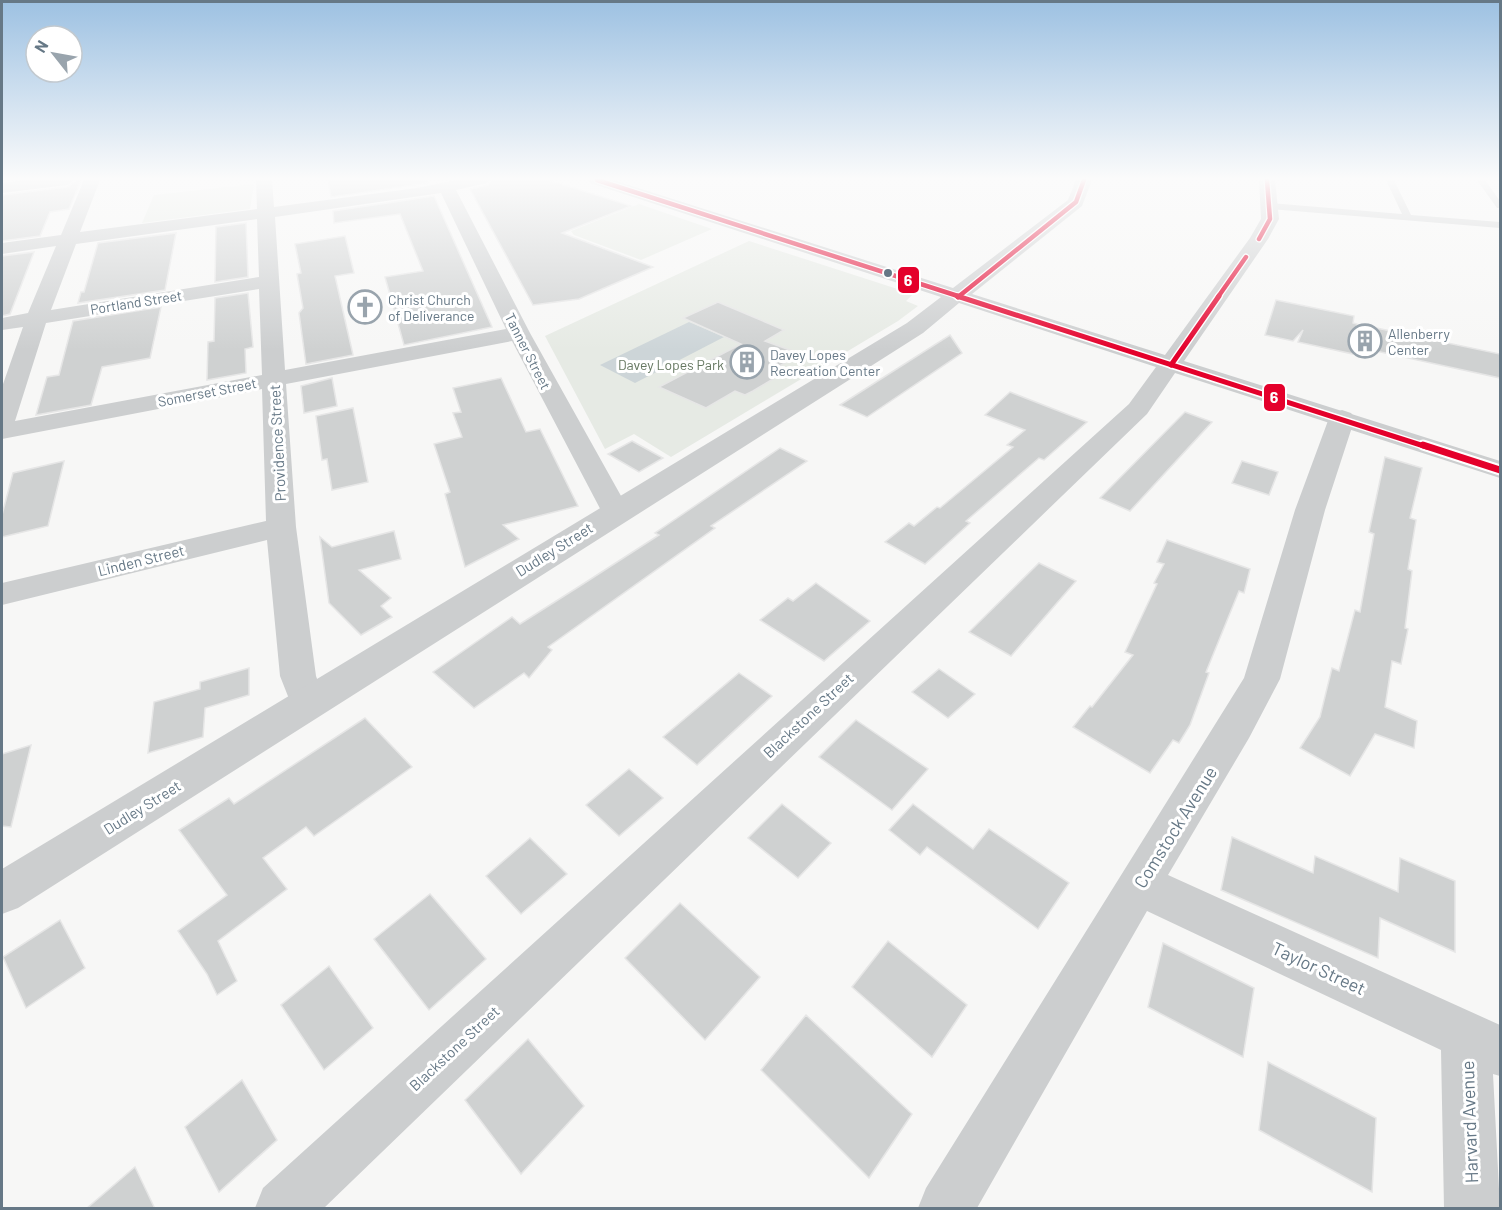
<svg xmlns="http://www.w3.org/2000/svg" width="1502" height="1210" viewBox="0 0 1502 1210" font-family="Barlow,sans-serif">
  <rect width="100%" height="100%" fill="#f7f7f6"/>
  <g fill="#e6eae4">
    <path d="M254 184 250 209 142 223 154 195Z"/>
    <path d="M639 204 712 229 641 260 574 235 571 231Z"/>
    <path d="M749 241 913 294 906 301 918 306 898 321 671 457 634 434 605 449 545 336Z"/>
  </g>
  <path fill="#cdd5d8" d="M689 322 724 337 635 383 600 365Z"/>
  <g fill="#cfd1d1" stroke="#e6e6e6" stroke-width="1.5">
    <path d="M77 180H81L69 209 50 212 40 236 2 241V195L67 187Z"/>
    <path d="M328 180H427L428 183 331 197Z"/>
    <path d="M491 180H549L631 206 562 233 653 267 579 299 533 305 470 189 488 185Z"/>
    <path d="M434 196 492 327 404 345 385 277 423 271 400 214 334 223 333 211Z"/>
    <path d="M246 223 248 277 215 282 216 227Z"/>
    <path d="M176 233 165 290 78 303 81 292H84L98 243Z"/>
    <path d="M345 236 354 273 335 276 353 355 306 364 299 313 303 308 297 274 301 273 295 244Z"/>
    <path d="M34 252 10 314 2 316V256Z"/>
    <path d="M248 293 253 347 245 349 246 373 207 380 208 342 214 341 215 298Z"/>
    <path d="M1276 300 1354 316 1353 323 1357 324 1353 354 1298 342 1303 330 1293 341 1265 335Z"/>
    <path d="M718 302 784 330 765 341 801 354 774 369 783 373 753 391 745 395 735 391 706 408 659 387 741 344 683 318Z"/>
    <path d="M161 307 150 358 102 367 91 405 36 415 47 377 59 375 73 321Z"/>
    <path d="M1367 326 1500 354V378L1362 348Z"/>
    <path d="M950 335 962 353 867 417 840 405Z"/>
    <path d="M332 378 337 406 304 413 301 386Z"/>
    <path d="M501 378 526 432 540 429 578 506 503 525 519 539 465 567 445 494 450 492 434 444 462 437 453 413 461 412 453 388Z"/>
    <path d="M1010 392 1087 422 1044 460 1039 458 966 521 970 523 925 564 885 542 909 523 914 526 937 507 940 508 1013 447 1007 445 1025 430 985 415Z"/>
    <path d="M353 408 368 482 332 490 327 459 322 460 316 416Z"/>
    <path d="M1185 412 1212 422 1130 511 1100 498Z"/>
    <path d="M632 441 663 458 639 472 608 454Z"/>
    <path d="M780 448 807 461 711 526 715 528 548 647 552 650 529 678 524 673 474 708 433 672 512 617 520 624 583 584 659 535 655 533Z"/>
    <path d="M1385 457 1422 468 1410 518 1416 520 1408 569 1412 571 1405 628 1408 629 1401 664 1392 661 1385 707 1417 721 1414 748 1375 734 1350 776 1300 748 1320 717 1332 668 1339 671 1355 610 1360 612 1374 534 1369 532Z"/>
    <path d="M64 461 48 526 2 537V515L13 473Z"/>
    <path d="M1242 461 1278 472 1269 495 1232 483Z"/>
    <path d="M394 531 401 559 359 570 391 598 381 606 392 617 361 635 329 603 320 537 332 547Z"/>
    <path d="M1167 540 1250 569 1244 593 1239 591 1206 672 1209 673 1190 725 1179 743 1173 740 1150 773 1073 727 1090 706 1092 707 1133 655 1125 652 1157 584 1154 583 1164 564 1157 562Z"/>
    <path d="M1039 563 1076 581 1011 656 969 632Z"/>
    <path d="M816 583 870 621 824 661 760 620 788 598 793 601Z"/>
    <path d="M249 668V695L205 708 203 737 148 753 154 702 200 689V682Z"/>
    <path d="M939 669 975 694 948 718 912 692Z"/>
    <path d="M739 673 772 696 697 765 663 737Z"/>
    <path d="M365 718 412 767 314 836 306 827 263 858 287 889 218 941 237 981 217 995 207 974 178 931 227 895 179 830 229 798 234 804Z"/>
    <path d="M856 720 928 769 892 810 819 757Z"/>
    <path d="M31 745 11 827 2 826V754Z"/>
    <path d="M629 769 663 798 619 836 586 805Z"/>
    <path d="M782 804 831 843 798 878 748 838Z"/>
    <path d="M913 804 973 849 989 829 1069 883 1038 929 927 847 920 855 889 830Z"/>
    <path d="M1232 837 1313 873 1315 856 1398 892 1400 858 1455 881V952L1380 918 1378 958 1221 890Z"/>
    <path d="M530 838 567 874 521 914 486 876Z"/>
    <path d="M430 894 486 959 429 1010 374 939Z"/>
    <path d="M680 903 760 977 705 1040 625 958Z"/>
    <path d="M60 920 85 968 26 1008 3 957Z"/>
    <path d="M888 941 967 1005 932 1057 852 987Z"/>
    <path d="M1163 943 1254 988 1243 1057 1148 1007Z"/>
    <path d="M329 966 373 1028 324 1070 281 1005Z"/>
    <path d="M806 1015 912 1114 869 1178 761 1070Z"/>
    <path d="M528 1039 584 1106 521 1174 465 1100Z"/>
    <path d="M1268 1062 1376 1118 1372 1192 1259 1130Z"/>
    <path d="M242 1080 277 1140 219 1192 185 1127Z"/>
    <path d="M135 1167 155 1209H86Z"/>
  </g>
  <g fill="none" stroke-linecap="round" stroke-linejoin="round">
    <g fill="#cccecf" fill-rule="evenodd">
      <path d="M1386 180H1394L1411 215 1500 222V228L1270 209 1266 206 1270 203 1402 214Z"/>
      <path d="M1477 180H1485L1500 201V208H1497Z"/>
    </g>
    <g fill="#cccecf" fill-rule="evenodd">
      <path d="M84 180H100L80 232 257 209 256 180H272L274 207 417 188 456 180H489L487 183 456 190 530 333 630 512 625 518 615 521 605 518 512 341 286 384 296 527 316 676 326 704 321 714 308 719 295 714 280 676 267 540 2 605V583L266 521 262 389 2 439V387L23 327 2 330V318L28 313 56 246 2 254V243L61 235ZM441 193 506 329 285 370 275 217ZM257 219 259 277 51 310 76 244ZM259 289 262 375 15 421 46 323Z"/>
      <path d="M1342 410 1351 413 1355 418 1325 510 1280 679 1249 738 1168 875 1500 1025V1076L1493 1074 1500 1208H1444L1441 1050 1147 911 977 1208H918L926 1188 1244 678 1295 510 1329 418 1333 413Z"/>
    </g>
    <g fill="#cccecf" fill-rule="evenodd">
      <path d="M25 180H75L67 185 2 193V183Z"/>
      <path d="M588 180H613L953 288 1068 200 1076 180H1092L1082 206 972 294 1165 355 1250 238 1261 219 1259 180H1275L1279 219 1268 239 1184 361 1500 461V478L1175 373 1147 414 324 1208H255L263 1188 1129 404 1156 367 959 303 923 333 18 908 2 914V869L907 323 941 297 590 183Z"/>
    </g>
    <g stroke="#fff" stroke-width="7">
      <g id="bus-1-far2">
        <path d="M597 180 961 297"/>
        <path d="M1259 239 1270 219 1267 180"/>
        <path d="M958 297 1076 202 1084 180"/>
        <path d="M1218 297 1246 257"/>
      </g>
    </g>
    <g stroke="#fff" stroke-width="8">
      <g id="bus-1-far1">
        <path d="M957 296 1427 447"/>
        <path d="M958 297 960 296"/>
        <path d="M1171 365 1219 296"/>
      </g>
    </g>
    <g stroke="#fff" stroke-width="11">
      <path id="bus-1" d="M1423 445 1500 470"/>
    </g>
    <use href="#bus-1-far2" stroke="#e4002b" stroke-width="4.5"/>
    <use href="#bus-1-far1" stroke="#e4002b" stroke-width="5"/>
    <use href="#bus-1" stroke="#e4002b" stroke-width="7"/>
  </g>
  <linearGradient id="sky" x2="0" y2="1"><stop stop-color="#9dc1e2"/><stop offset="0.51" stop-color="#fbfbfb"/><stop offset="1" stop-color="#fbfbfb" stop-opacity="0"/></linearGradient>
  <rect width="1502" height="350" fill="url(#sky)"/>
  <defs>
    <g id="church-ring" transform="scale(1.725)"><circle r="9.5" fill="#fff" stroke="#99a4ad" stroke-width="1.5"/><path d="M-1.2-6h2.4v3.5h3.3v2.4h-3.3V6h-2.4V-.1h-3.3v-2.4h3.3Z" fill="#99a4ad"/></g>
    <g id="building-ring" transform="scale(1.725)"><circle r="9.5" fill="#fff" stroke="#99a4ad" stroke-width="1.5"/><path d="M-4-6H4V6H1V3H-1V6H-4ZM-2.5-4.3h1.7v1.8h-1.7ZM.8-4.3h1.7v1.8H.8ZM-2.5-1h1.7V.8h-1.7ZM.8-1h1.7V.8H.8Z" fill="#99a4ad"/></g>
  </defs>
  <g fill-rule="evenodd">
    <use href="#church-ring" x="365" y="307"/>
    <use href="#building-ring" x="1365" y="341"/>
    <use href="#building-ring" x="747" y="362"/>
  </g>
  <circle fill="#667886" stroke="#fff" stroke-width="2" cx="888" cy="273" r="5"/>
  <g text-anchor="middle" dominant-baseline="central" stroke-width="6" stroke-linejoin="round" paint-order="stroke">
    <g font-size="14" fill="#667886" stroke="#fff" text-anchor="start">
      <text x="388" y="299">Christ Church<tspan x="388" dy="16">of Deliverance</tspan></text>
      <text x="1388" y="333">Allenberry<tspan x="1388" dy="16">Center</tspan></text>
      <text x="770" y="354">Davey Lopes<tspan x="770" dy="16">Recreation Center</tspan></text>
    </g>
    <g font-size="14" fill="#667886" stroke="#fff">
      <text transform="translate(136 302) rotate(-9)">Portland Street</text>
      <text transform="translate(528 351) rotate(63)">Tanner Street</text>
      <text transform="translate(207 392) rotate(-11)">Somerset Street</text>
    </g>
    <g font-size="14" fill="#667861" stroke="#fff">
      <text x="671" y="364">Davey Lopes Park</text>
    </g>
    <g font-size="15" fill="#667886" stroke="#fff">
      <text transform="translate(277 443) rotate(-93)">Providence Street</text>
      <text transform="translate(554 549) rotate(-32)">Dudley Street</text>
      <text transform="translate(141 560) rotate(-14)">Linden Street</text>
      <text transform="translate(808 715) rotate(-43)">Blackstone Street</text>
      <text transform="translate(142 807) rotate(-32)">Dudley Street</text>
      <text transform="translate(454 1048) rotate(-43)">Blackstone Street</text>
    </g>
    <g font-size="18" fill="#667886" stroke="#fff">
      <text transform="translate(1175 827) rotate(-58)">Comstock Avenue</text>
      <text transform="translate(1319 968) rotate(25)">Taylor Street</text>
      <text transform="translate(1469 1122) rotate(-92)">Harvard Avenue</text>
    </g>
  </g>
  <g stroke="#fff" stroke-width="2">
    <rect x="897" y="266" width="23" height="28" rx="6" fill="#e4002b"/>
    <rect x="1263" y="383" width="23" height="29" rx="6" fill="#e4002b"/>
  </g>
  <g font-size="16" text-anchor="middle" font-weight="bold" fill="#fff">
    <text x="908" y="286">6</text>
    <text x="1274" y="403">6</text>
  </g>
  <rect width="1502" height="1210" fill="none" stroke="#667886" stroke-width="6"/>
  <g transform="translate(54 54) rotate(301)"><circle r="28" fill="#ffffff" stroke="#c2c9cf" stroke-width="1.5"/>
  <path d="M0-4.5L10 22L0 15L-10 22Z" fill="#99a4ad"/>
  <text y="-9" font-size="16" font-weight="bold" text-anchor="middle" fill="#667886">N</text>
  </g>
</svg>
